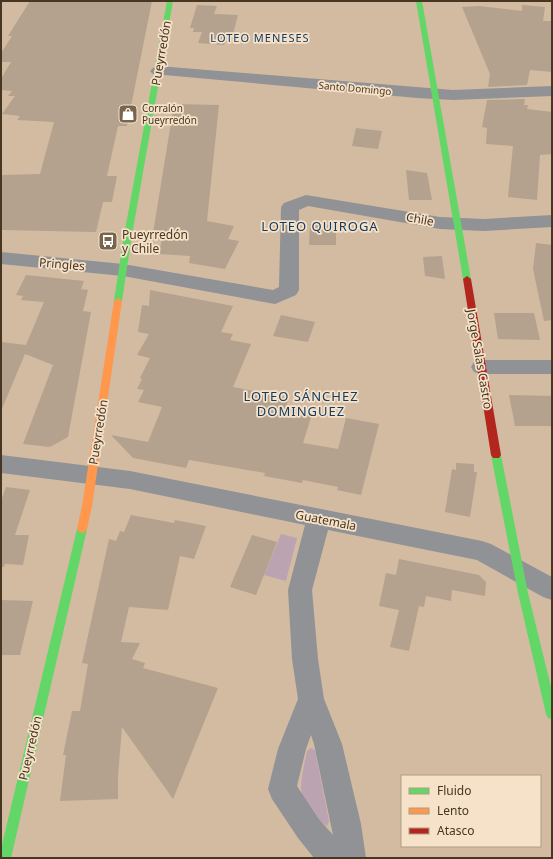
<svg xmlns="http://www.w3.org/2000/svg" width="553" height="859" viewBox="0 0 553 859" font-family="'Noto Sans',sans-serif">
  <rect width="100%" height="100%" fill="#d2bba1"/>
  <g fill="#bca3b2">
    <path d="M281 534 297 538 286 581 264 575Z"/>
    <path d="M311 748 315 750 329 821 327 826C318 821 301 799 301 788 301 776 305 762 307 751Z"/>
  </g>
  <g fill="#b4a28e">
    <path d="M30 1H152L127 126H118L107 176H117L112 202H103L96 232 1 230V175L40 174 54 122 17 120 20 116 2 114 15 96H8L12 91 1 90V79L11 62H1V53L12 36H8Z"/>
    <path d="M197 5 217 6 214 14 238 15 233 34 229 33 224 45 198 43 202 32H193L194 28H190Z"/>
    <path d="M522 5 545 7 543 21H552V72L530 70 527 85 488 87 490 74 462 7 479 6 522 11Z"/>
    <path d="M525 99 524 105H528L527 109 552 112V154L540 155 537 200 508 197 513 146 486 144 487 128 482 127 487 100Z"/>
    <path d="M174 104 219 105 207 221 234 226 228 239 239 241 225 269 189 263 190 256 159 254 163 234 153 233Z"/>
    <path d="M356 128 382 131 378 149 352 146Z"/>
    <path d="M406 170 427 173 432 200H409Z"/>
    <path d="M310 224 336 225V245H309Z"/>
    <path d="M536 243 552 245V320L544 321 533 269Z"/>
    <path d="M442 256 445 279 425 276 423 257Z"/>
    <path d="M26 275 84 281 81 289 88 290 83 311 91 312 68 437 50 447 23 444 53 365 25 354 1 411V342L26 345 44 302 21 300 23 296 16 295Z"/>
    <path d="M150 290 233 306 221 332 233 334 230 340 251 344 233 387 289 398 286 407 313 411 303 443 338 449 346 418 379 424 361 495 337 490 338 487 303 480 302 483 264 476 265 473 189 460 186 468 133 458 111 435 148 442 162 407 138 402 144 390 137 389 142 379 140 378 150 358 137 355 149 334 138 332 142 305 149 306Z"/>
    <path d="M494 313H534L540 340 498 339Z"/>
    <path d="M281 315 315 322 308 342 273 336Z"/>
    <path d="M509 395 552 396V426H515Z"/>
    <path d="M456 463 474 464V472H477L470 517 445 512 452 469 456 470Z"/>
    <path d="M6 487 30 490 15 535H29L23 565 5 564 4 567H1V501Z"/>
    <path d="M131 515 174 523 175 520 206 526 194 559 180 556 168 610 129 607 121 642 140 643 132 659 145 663 143 668 218 688 173 799 122 727 118 776V799L60 801 66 755H63L72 711H80L88 664 82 663 109 539 116 541 120 531 124 532Z"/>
    <path d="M252 535 277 542 256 595 230 587Z"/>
    <path d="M399 559 479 575 486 582 485 596 452 590 451 601 426 596 424 607 419 606 409 651 390 647 399 610 379 606 386 573 396 575Z"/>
    <path d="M1 600 33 601 20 655H1Z"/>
  </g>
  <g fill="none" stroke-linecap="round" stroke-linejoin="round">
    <g fill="#909295" fill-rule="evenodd">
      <path d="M158 66 453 90 552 86V96L453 100 417 98 153 74 150 71 153 68Z"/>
      <path d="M306 195 440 217 484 219 552 215V227L484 231 440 229 308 206 299 210V290L296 295 275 304 123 276 1 264V252L123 264 273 290 279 287 281 207 284 203Z"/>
      <path d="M481 360H552V374H481L474 372 471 367 474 362Z"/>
      <path d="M1 455 130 471 482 541 491 544 552 577V600L543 597 477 560 328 530 312 590 318 659 324 699 342 744 361 824 366 858H314L298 838 272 799 268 789 278 749 298 699 292 659 288 590 305 525 130 489 1 473ZM311 735 314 744 333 835 318 818 297 786 306 749Z"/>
    </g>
    <g fill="#63d668" fill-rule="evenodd">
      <path d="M167 1H173L131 241 122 301 118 304 114 301 123 241Z"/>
      <path d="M416 1H422L471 279 467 282 463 279Z"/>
      <path d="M496 451 499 452 501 455 528 593 552 691V719L548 718 546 714 518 593 491 455 493 452Z"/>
      <path d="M82 525 85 526 87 529 11 858H1V849L77 529 79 526Z"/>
    </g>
    <path fill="#ff974d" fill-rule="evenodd" d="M118 298 122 301 92 506 87 529 85 532 82 533 79 532 77 529 82 506 114 301Z"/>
    <path fill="#b3261e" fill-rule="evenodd" d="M467 276 471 279 501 455 499 458H493L491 455 463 279Z"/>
  </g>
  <defs>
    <g id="shop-square" transform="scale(1)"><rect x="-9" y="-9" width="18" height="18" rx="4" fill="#78654e" stroke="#f6e1c9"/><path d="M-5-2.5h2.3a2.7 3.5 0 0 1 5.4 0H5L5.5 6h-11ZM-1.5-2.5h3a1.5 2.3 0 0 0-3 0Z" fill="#fff"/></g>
    <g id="bus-square" transform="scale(1)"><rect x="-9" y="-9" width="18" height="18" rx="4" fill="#78654e" stroke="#f6e1c9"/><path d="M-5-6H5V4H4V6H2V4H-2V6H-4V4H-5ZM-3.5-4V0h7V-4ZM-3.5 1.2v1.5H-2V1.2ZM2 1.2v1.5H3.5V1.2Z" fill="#fff"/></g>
  </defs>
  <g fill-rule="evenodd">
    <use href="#shop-square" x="128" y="114"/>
    <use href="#bus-square" x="108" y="241"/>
  </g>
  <g text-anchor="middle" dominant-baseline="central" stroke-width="3.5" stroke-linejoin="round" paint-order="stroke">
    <g font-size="10" fill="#473622" stroke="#f6e1c9">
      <text transform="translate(355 88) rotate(5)">Santo Domingo</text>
    </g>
    <g font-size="10" fill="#473622" stroke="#f6e1c9" text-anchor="start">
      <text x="142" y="108">Corralón<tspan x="142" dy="12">Pueyrredón</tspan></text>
    </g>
    <g font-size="11" letter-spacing="1" fill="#113b60" stroke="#f6e1c9">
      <text x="260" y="37">LOTEO MENESES</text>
    </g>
    <g font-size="12" fill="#473622" stroke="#f6e1c9">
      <text transform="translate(161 53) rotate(-80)">Pueyrredón</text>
      <text transform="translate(420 219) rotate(10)">Chile</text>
      <text transform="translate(62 264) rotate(5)">Pringles</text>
      <text transform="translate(480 359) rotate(80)">Jorge Salas Castro</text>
      <text transform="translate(98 432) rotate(-81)">Pueyrredón</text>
      <text transform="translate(326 520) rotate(11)">Guatemala</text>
      <text transform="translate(30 748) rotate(-77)">Pueyrredón</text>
    </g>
    <g font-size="12" fill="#473622" stroke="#f6e1c9" text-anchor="start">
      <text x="122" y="234">Pueyrredón<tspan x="122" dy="14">y Chile</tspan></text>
    </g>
    <g font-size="13" letter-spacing="1" fill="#113b60" stroke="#f6e1c9">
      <text x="320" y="226">LOTEO QUIROGA</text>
      <text x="301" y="396">LOTEO SÁNCHEZ<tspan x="301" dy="15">DOMINGUEZ</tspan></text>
    </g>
  </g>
  <rect width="553" height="859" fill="none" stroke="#473622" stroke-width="4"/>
  <rect x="401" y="775" width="140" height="72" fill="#f6e1c9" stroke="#b09d86"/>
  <rect x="409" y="788" width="20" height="6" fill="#63d668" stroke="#b09d86"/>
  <text x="437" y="795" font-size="12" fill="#473622">Fluido</text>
  <rect x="409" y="808" width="20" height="6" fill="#ff974d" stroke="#b09d86"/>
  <text x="437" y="815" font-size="12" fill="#473622">Lento</text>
  <rect x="409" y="828" width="20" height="6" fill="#b3261e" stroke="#b09d86"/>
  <text x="437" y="835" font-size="12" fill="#473622">Atasco</text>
</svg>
